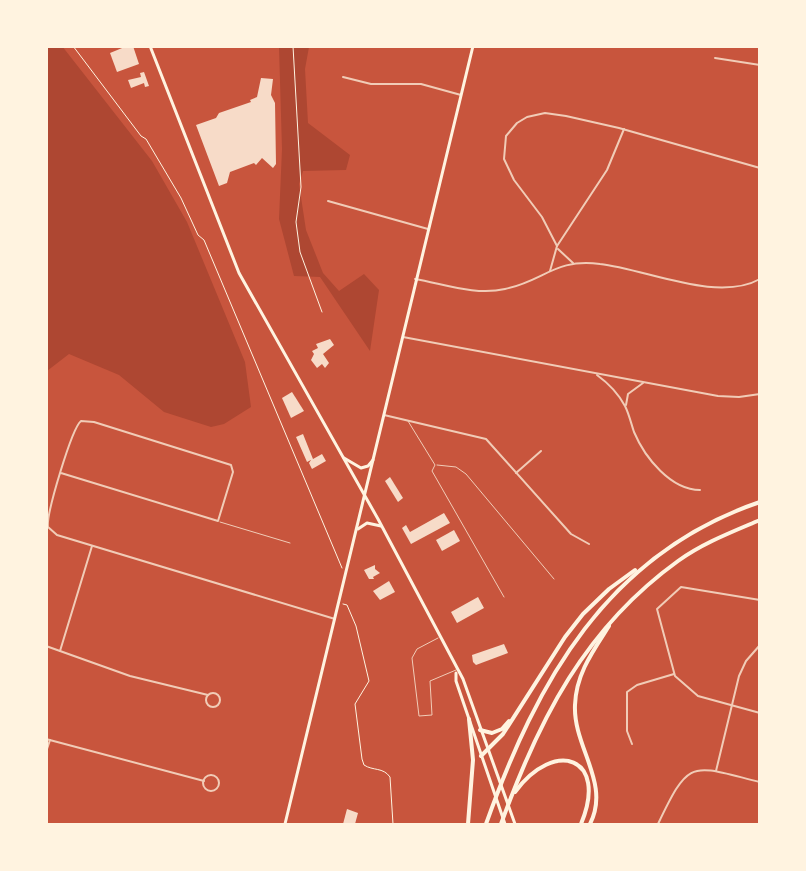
<svg xmlns="http://www.w3.org/2000/svg" width="806" height="871" viewBox="0 0 806 871" font-family="Overpass,sans-serif">
  <rect width="100%" height="100%" fill="#c8553d"/>
  <g fill="#ae4732">
    <path d="M62 46 152 161 187 222 245 362 251 407 224 424 211 427 164 412 119 375 69 354 47 371V47Z"/>
    <path d="M279 47H309L305 69 308 123 350 155 346 170 303 171 299 184 306 230 323 273 339 291 364 274 379 290 370 351 320 277 294 276 279 219 282 149Z"/>
  </g>
  <g fill="#f7dbc8">
    <path d="M127 46H133L139 64 117 72 110 53Z"/>
    <path d="M144 72 149 86 145 87 144 83 131 88 128 80 141 77 140 73Z"/>
    <path d="M261 78 273 79 271 95 275 103 276 164 273 168 262 158 256 165 254 163 230 172 227 183 219 186 196 125 216 118 219 113 251 102 250 100 257 97Z"/>
    <path d="M330 339 334 345 323 354 329 363 325 368 322 364 317 368 311 360 314 354 312 351 318 348 316 344Z"/>
    <path d="M292 392 304 411 291 418 282 398Z"/>
    <path d="M303 434 313 459 322 454 326 461 312 469 309 463 311 460 307 462 296 437Z"/>
    <path d="M390 477 403 498 398 502 385 481Z"/>
    <path d="M444 513 450 523 411 544 402 528 406 525 410 532Z"/>
    <path d="M454 530 460 541 442 551 436 540Z"/>
    <path d="M375 565V569L380 573 373 577 374 579H369L364 570Z"/>
    <path d="M389 581 395 592 380 600 373 591Z"/>
    <path d="M478 597 484 608 457 623 451 612Z"/>
    <path d="M504 644 508 653 476 665 473 662 472 655Z"/>
    <path d="M347 809 358 813 355 824H343Z"/>
  </g>
  <g fill="none" stroke-linecap="round" stroke-linejoin="round">
    <g stroke="#fff3e0" stroke-width="1">
      <path d="M73 46 141 136 146 139 181 198 198 235 204 240 342 568"/>
      <path d="M293 46 301 187 296 222 300 252 322 312"/>
      <path d="M343 604 347 605 356 626 369 681 355 704 362 759 364 765C373 771 383 767 390 777L393 824"/>
    </g>
    <g stroke="#f1ccb7" stroke-width="1">
      <path d="M408 421 435 465 432 471 504 597"/>
      <path d="M437 465 456 467 466 474 554 579"/>
      <path d="M220 522 290 543"/>
      <path d="M438 638 417 649 412 658 419 716 432 715 430 681 456 670"/>
    </g>
    <g stroke="#f1ccb7" stroke-width="2">
      <path d="M715 58 760 65"/>
      <path d="M343 77 371 84H421L461 95"/>
      <path d="M328 201 428 229"/>
      <path d="M557 246 607 170 624 129"/>
      <path d="M558 249 573 263"/>
      <path d="M550 271 557 246 542 217 514 180 504 159 506 136 517 123 527 117 545 113 566 116 619 128 760 168"/>
      <path d="M415 279C444 284 476 296 505 289 544 281 555 258 600 264 646 269 717 303 760 279"/>
      <path d="M403 337 718 396 739 397 760 394"/>
      <path d="M597 375C608 383 618 393 625 406 629 414 631 423 634 432 645 458 671 490 700 490"/>
      <path d="M626 405 628 394 643 383"/>
      <path d="M384 415 486 439 571 534 589 544"/>
      <path d="M61 473 218 521 233 472 231 465 94 422 81 421C72 428 46 514 48 527L57 535 335 619"/>
      <path d="M516 473 541 451"/>
      <path d="M760 600 681 587 657 609 675 676 698 696 760 713"/>
      <path d="M46 646 130 676 208 695"/>
      <path d="M60 651 92 546"/>
      <circle cx="213" cy="700" r="7"/>
      <path d="M46 739 204 781"/>
      <path d="M632 744 627 731V692L637 685 674 674"/>
      <path d="M46 752 50 740"/>
      <path d="M716 771 739 676 746 661 760 645"/>
      <circle cx="211" cy="783" r="8"/>
      <path d="M658 824C690 757 690 765 760 782"/>
    </g>
    <g stroke="#fff3e0" stroke-width="3">
      <path d="M344 458 361 468 368 466 373 460"/>
      <path d="M358 529 367 523 381 526"/>
      <path d="M285 824 473 46"/>
    </g>
    <g stroke="#fff3e0" stroke-width="3">
      <path d="M150 46 239 273 378 519 463 679 515 824"/>
      <path d="M456 673V681L505 824"/>
    </g>
    <g stroke="#fff3e0" stroke-width="4">
      <path d="M480 730 492 733 502 729 509 721"/>
      <path d="M481 756 503 734 565 637 583 614 609 589 635 570"/>
      <path d="M515 792C555 738 609 757 581 824"/>
      <path d="M468 824 473 760 469 719"/>
      <path d="M486 824C537 681 607 554 760 502"/>
      <path d="M501 824C539 719 585 628 678 561 703 543 732 532 760 520"/>
      <path d="M590 824C611 783 573 747 575 705 576 674 593 651 609 626"/>
    </g>
  </g>
  <rect width="806" height="871" fill="none" stroke="#fff3e0" stroke-width="96"/>
</svg>
